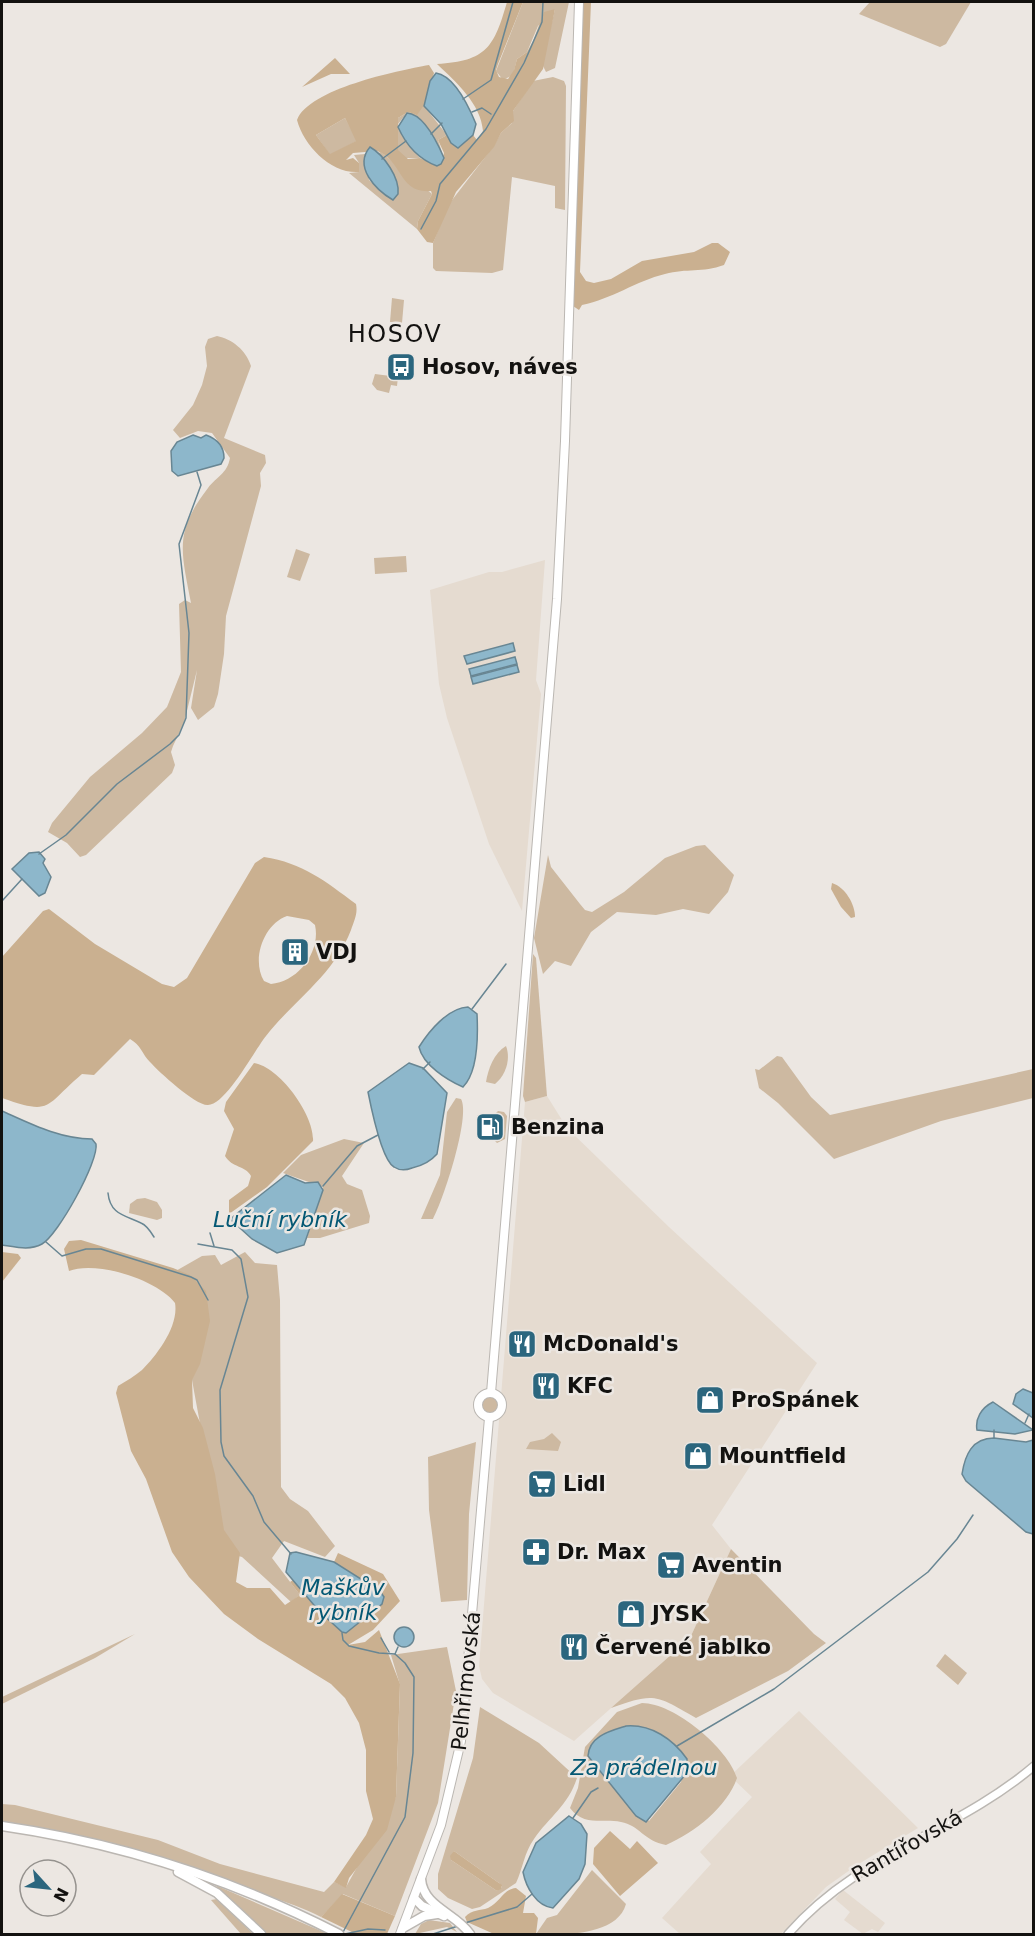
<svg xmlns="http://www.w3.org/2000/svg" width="1035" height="1936" viewBox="0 0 1035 1936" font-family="'DejaVu Sans',sans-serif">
  <rect width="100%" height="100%" fill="#ece7e2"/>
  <g fill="#e5dbd0">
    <path d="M545 560 536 680 541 694 522 911 489 844 447 718 439 684 430 590 489 572H502Z"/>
    <path d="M547 1096 567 1128 669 1227 817 1363 712 1525 731 1549 690 1638 574 1741 493 1693 482 1679 479 1666 525 1102Z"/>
    <path d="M799 1711 918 1828 857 1865 826 1887 781 1934H680L662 1918 711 1864 700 1852 752 1797 730 1776Z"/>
    <path d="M843 1890 885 1923 878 1932 872 1929 863 1934 844 1920 850 1912 835 1899Z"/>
  </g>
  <g fill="#cdb9a1" fill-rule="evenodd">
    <path d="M523 2H569L555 68 546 72 542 64 555 9 538 26 527 52 517 59 513 75 503 80 496 71Z"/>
    <path d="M870 2H971L946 44 940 47 859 14Z"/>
    <path d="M553 77 564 81 566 86 565 210 555 208V186L512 177 503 270 492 273 436 271 433 268V243L449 204 493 147 501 133 512 123 513 111 533 81Z"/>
    <path d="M424 106 447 135 438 140 444 158C438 144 424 115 407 113L398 124 402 136 420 158H403L398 151V118L408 112 417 114Z"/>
    <path d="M345 118 357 141 330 155 316 135Z"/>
    <path d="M381 152 432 194 418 221 417 229 349 173 359 172V163L354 155 365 154 369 180 388 197 382 159 378 153Z"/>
    <path d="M392 298 404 300 402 323 390 322Z"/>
    <path d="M217 336C232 339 246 350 251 366L224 438 265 455 266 463 260 473 261 486 226 616 224 654 218 694 214 707 198 720 191 708 197 670 184 723 173 746 171 752 175 765 172 773 86 855 80 857 67 843 48 832 52 823 90 777 142 733 167 707 181 672 179 604 185 600 191 603C181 551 174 532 208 488 217 476 227 474 230 458L212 433 198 431 180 438 173 430 193 405 202 385 207 366 205 347 208 339Z"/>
    <path d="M375 374 398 377 397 386 391 385 389 393 377 390 372 384Z"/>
    <path d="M296 549 310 554 300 581 287 577Z"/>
    <path d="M406 556 407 572 375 574 374 558Z"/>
    <path d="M705 845 734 875 728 892 709 914 683 909 656 915 617 912 591 932 571 966 555 961 543 974 534 938 548 855 551 867 580 904 585 910 592 912 624 892 665 858 696 846Z"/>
    <path d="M533 954 536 958 547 1096 525 1102 523 1096Z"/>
    <path d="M506 1046C511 1059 506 1075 495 1084L486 1082C488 1069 494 1053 506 1046Z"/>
    <path d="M777 1056 782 1057 811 1097 830 1115 1033 1069V1098L941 1121 834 1159 778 1103 759 1088 755 1069 759 1070Z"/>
    <path d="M456 1098 461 1099C471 1116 443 1201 433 1219H421L440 1175 447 1112Z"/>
    <path d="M498 1111 504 1112 507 1116 505 1139 497 1143 492 1138 494 1115Z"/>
    <path d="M344 1139 364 1143 342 1176 347 1184 362 1190 370 1216 369 1223 320 1238H307L323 1187 283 1173 301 1155Z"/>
    <path d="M145 1198 157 1202 162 1210V1218L157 1220 129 1213 130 1204 137 1199Z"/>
    <path d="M245 1252 255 1263 277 1265 280 1300 281 1487 290 1499 308 1511 335 1546 325 1557 284 1541 272 1558 300 1595 291 1602 242 1557 224 1552C207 1458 188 1366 174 1272L202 1256 215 1255 221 1265Z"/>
    <circle cx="490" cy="1405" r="9"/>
    <path d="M552 1433 561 1442 558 1451 526 1449 530 1442 544 1439Z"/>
    <path d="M476 1442 469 1514 467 1600 441 1602 429 1510 428 1457Z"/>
    <path d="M731 1549 814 1634 826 1643 788 1671 696 1718C656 1695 655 1692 611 1708L690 1638Z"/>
    <path d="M135 1634 95 1658 2 1704V1697Z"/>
    <path d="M447 1647 456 1691 438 1803 395 1916 343 1894 321 1917C304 1908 285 1902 266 1895 180 1860 92 1838 2 1822V1804L15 1805 158 1840 220 1864 324 1892 334 1882 346 1887 396 1797 400 1685 391 1655Z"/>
    <path d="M945 1654 967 1673 958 1685 936 1666Z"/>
    <path d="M642 1703C674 1703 728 1748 737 1778 727 1807 694 1833 666 1845 644 1841 639 1825 621 1822 603 1818 584 1827 570 1808L578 1788 585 1747 617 1712ZM626 1726C652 1727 672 1737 687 1759L681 1782 649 1821 607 1781 588 1756 601 1736Z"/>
    <path d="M480 1707 539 1743 577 1778C568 1806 549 1817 534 1839 524 1853 523 1868 516 1883L480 1907 472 1909 448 1898 438 1889V1874L473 1758ZM454 1851 499 1883 502 1887 497 1891 451 1860Z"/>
    <path d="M592 1870 626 1904C617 1936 563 1935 536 1934L547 1918 557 1915Z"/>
    <path d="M215 1885 328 1934H266Z"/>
    <path d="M217 1899 253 1934H241L211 1900Z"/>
    <path d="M429 1920 450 1923 457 1932 447 1927 415 1934 421 1924Z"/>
  </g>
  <g fill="#cab090" fill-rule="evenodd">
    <path d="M507 2H523L498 64 496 70 499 77 508 79 514 70 517 59 527 52 533 41 544 12 555 9 543 69 513 111 514 121 501 133 494 147 456 192 433 243 427 242 417 229 418 221 432 194 431 191C398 194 403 160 377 151L353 153 346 160 353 158 359 163V172C331 174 304 146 297 120 309 89 396 71 429 65L434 73 424 106 417 115 408 112 398 118V150L408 159 420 158 437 166 441 164 444 153 438 140 447 135 451 143 460 147 473 135 477 140 483 131C481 104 456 82 437 64 487 61 494 47 507 2ZM345 118 356 141 330 154 316 135Z"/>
    <path d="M583 2H591L580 272 586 281 594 283 611 279 642 261 694 252 712 243H718L730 252 724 265C702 273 687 268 665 274 636 281 612 299 582 305L579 310 573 306Z"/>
    <path d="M335 58 350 74H331L302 87Z"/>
    <path d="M264 857C303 863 325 881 356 904 358 914 354 921 351 930 334 975 294 1000 266 1036 254 1051 226 1105 208 1105 196 1106 159 1072 150 1062 142 1054 141 1045 130 1039L94 1075 82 1074C44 1106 53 1116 2 1098V957L43 911 49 909 95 944 162 984 174 987 187 978 255 863ZM287 916 309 920 315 925C321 952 298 982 271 984L264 981C251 959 264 924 287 916Z"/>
    <path d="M832 883C845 887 855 904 855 917L851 918 841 907 831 889Z"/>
    <path d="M254 1063C280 1067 315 1116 313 1141L267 1187 229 1214V1200L248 1186 251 1176C245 1165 232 1168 225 1156L234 1129 224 1111 226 1102Z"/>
    <path d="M81 1240 173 1268 190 1275 206 1291 210 1321 200 1364 192 1380 193 1408 203 1428 215 1474 224 1530 240 1553 236 1582 247 1588H270L285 1605 300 1595 290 1582 293 1580 326 1619 380 1591 334 1562 338 1553 383 1574 400 1601 373 1630 348 1645 365 1642 379 1630 400 1684 396 1797 387 1830 349 1878 346 1888 334 1882 366 1835 373 1819 366 1791V1750L359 1723 345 1698 331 1684 258 1639 224 1614 189 1577 172 1552 146 1479 131 1451 116 1393 118 1386C126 1381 135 1376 142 1370 157 1355 179 1326 175 1303 158 1280 96 1260 69 1271L64 1249 69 1241Z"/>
    <path d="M2 1252 18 1254 21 1258 2 1282Z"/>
    <path d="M610 1831 630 1849 637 1841 658 1863 620 1896 593 1864 594 1848Z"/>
    <path d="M454 1851 499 1883 502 1885 501 1889 497 1891 451 1860 450 1856Z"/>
    <path d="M516 1888 526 1896 523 1913H534L538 1918 536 1934H494L467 1922 465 1917C472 1909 480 1911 488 1908 500 1903 503 1889 516 1888Z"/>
    <path d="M342 1894 395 1916 387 1934H356L321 1917Z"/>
  </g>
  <g fill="#8db7cb" stroke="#688693" stroke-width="1.5">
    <path d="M436 73C455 76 469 107 476 124L473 135 458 148 451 143 441 124 424 106 430 81Z"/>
    <path d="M407 113C424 114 438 144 444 158L441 164 437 166C418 159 406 145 398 127Z"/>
    <path d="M370 147C384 155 400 178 398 194L393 200C376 190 353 167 370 147Z"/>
    <path d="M193 435 201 438 206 435C217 439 224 446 224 458L221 464 178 476 172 471 171 451 177 442Z"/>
    <path d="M513 643 515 651 467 664 464 656Z"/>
    <path d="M515 657 517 664 471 676 469 669Z"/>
    <path d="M517 665 519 672 473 684 471 677Z"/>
    <path d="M39 852 45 859 43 863 51 877 45 893 39 896 12 869 29 853Z"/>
    <path d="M468 1007 477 1014C478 1034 478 1072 463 1087 447 1080 423 1065 419 1047 429 1031 448 1008 468 1007Z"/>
    <path d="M409 1063 423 1068 447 1093 437 1154C431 1161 421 1166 412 1168 407 1170 400 1171 394 1167 382 1160 371 1107 368 1092Z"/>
    <path d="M2 1111C31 1124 60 1139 92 1139L96 1144C99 1161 58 1235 42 1244 29 1251 16 1247 2 1245Z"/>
    <path d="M286 1175 305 1183 318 1182 323 1190 304 1245 277 1253 252 1239 230 1219Z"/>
    <path d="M1023 1389 1033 1393V1418L1013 1404 1016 1394Z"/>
    <path d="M993 1402 1033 1430 1015 1434 977 1430C975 1419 981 1408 993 1402Z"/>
    <path d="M994 1438 1026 1442 1033 1440V1534L1026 1532 966 1481 962 1474C965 1455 972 1438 994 1438Z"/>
    <path d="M296 1552 334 1562 380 1591 384 1597 382 1604 346 1633 342 1632 319 1611 286 1572 290 1553Z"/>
    <circle cx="404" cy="1637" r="10"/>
    <path d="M626 1726C651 1724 673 1739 687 1759L686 1774 646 1822 636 1816 588 1756C589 1736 610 1731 626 1726Z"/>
    <path d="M569 1816 581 1824 587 1834 585 1864 579 1879 553 1908C536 1906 526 1887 523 1872L536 1843Z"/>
  </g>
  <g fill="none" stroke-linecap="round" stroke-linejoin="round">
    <g stroke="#688693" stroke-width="1.5">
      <path d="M463 99 491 80 513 2"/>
      <path d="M472 112 482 108 491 114"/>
      <path d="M431 134 442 123"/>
      <path d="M382 159 406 141"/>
      <path d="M421 229 436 201 440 184 486 129 524 63 542 22 543 2"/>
      <path d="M39 854 66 835 117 784 170 744 179 735 186 718 189 633 179 544 201 485 197 472"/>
      <path d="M2 901 22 879"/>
      <path d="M472 1009 506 964"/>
      <path d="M423 1069 430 1062"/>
      <path d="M323 1186 357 1146 378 1135"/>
      <path d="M108 1193C110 1214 124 1215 141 1223 146 1225 151 1232 154 1237"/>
      <path d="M210 1233 214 1246"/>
      <path d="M46 1242 62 1256 86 1249H101L191 1277 197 1280 208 1300"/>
      <path d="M198 1244 232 1250 241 1259 248 1297 220 1390 221 1442 224 1456 253 1496 264 1522 291 1554"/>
      <path d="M1025 1423 1029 1414"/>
      <path d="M994 1438V1430"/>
      <path d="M342 1633 343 1640 349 1646 379 1653 395 1654 405 1663 414 1677 413 1753 405 1817 342 1934"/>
      <path d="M381 1638 389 1652"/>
      <path d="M395 1654 398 1647"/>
      <path d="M677 1746 774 1689 928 1572 957 1539 973 1515"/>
      <path d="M573 1818 591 1792 598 1788"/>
      <path d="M465 1923 517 1907 532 1894"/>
      <path d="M345 1934 368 1929 385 1930"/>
      <path d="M433 1934 458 1926"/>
    </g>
    <g stroke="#bbb7b2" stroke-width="10">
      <path id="tertiary" d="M788 1934C859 1853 955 1833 1034 1766"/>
    </g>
    <g stroke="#bbb7b2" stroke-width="10">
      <g id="secondary">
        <circle cx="490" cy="1405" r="12"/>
        <path d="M491 1393 557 599 565 441 579 2"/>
        <path d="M400 1934 441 1825 461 1741 489 1418"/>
      </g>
    </g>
    <g stroke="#bbb7b2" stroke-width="11">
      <g id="primary">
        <path d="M2 1826C119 1843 234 1880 339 1934"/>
        <path d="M178 1872 217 1893 261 1934"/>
        <path d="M421 1879C423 1907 456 1913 470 1934"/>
        <path d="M414 1898 422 1906 444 1916"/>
        <path d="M403 1928 424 1916 437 1914"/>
      </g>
    </g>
    <use href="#tertiary" stroke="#fff" stroke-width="7"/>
    <use href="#secondary" stroke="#fff" stroke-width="8"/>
    <use href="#primary" stroke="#fff" stroke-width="8"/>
  </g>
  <defs>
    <g id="bus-square" transform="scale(1.5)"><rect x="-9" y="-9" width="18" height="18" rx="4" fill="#2b667e" stroke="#ece7e2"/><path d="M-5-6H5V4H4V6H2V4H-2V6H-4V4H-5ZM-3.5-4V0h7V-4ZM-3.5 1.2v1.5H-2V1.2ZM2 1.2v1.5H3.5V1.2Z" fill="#fff"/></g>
    <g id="building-square" transform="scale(1.5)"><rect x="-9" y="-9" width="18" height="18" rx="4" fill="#2b667e" stroke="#ece7e2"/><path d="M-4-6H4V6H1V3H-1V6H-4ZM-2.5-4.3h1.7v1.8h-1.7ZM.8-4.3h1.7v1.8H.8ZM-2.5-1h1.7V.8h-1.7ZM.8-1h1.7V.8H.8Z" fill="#fff"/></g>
    <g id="fuel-square" transform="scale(1.5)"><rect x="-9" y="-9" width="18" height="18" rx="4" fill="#2b667e" stroke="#ece7e2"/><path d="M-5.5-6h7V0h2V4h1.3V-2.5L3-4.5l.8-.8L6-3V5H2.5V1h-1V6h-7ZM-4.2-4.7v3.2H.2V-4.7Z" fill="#fff"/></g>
    <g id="restaurant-square" transform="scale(1.5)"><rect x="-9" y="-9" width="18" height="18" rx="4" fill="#2b667e" stroke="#ece7e2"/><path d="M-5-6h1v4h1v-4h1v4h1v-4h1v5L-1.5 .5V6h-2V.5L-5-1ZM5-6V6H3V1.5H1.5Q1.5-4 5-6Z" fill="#fff"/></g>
    <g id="shop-square" transform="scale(1.5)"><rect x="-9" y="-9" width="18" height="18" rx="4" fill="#2b667e" stroke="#ece7e2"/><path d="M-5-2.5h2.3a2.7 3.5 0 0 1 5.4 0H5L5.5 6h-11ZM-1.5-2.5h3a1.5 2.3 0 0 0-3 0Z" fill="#fff"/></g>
    <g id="supermarket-square" transform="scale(1.5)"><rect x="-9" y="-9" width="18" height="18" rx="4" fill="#2b667e" stroke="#ece7e2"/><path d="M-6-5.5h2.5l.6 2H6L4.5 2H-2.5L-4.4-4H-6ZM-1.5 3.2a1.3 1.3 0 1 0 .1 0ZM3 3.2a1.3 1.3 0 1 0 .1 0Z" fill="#fff"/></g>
    <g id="pharmacy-square" transform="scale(1.5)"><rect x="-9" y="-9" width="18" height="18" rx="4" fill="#2b667e" stroke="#ece7e2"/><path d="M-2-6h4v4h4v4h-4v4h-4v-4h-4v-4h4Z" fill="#fff"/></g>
  </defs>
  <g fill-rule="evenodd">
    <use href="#bus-square" x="401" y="367"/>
    <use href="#building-square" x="295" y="952"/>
    <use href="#fuel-square" x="490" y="1127"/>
    <use href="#restaurant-square" x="522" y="1344"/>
    <use href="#restaurant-square" x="546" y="1386"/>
    <use href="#shop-square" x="710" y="1400"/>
    <use href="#shop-square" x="698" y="1456"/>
    <use href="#supermarket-square" x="542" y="1484"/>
    <use href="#pharmacy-square" x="536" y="1552"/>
    <use href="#supermarket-square" x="671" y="1565"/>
    <use href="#shop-square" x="631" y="1614"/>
    <use href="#restaurant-square" x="574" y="1647"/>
  </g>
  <g text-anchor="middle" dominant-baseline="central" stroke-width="5" stroke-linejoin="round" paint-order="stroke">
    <g font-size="21" font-weight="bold" fill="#131210" stroke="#ece7e2" text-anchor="start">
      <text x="422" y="367">Hosov, náves</text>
      <text x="316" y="952">VDJ</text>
      <text x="511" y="1127">Benzina</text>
      <text x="543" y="1344">McDonald's</text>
      <text x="567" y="1386">KFC</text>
      <text x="731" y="1400">ProSpánek</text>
      <text x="719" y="1456">Mountfield</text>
      <text x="563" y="1484">Lidl</text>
      <text x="557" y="1552">Dr. Max</text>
      <text x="692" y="1565">Aventin</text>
      <text x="652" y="1614">JYSK</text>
      <text x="595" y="1647">Červené jablko</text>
    </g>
    <g font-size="21" fill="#131210" stroke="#ece7e2">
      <text transform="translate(466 1681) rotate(-84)">Pelhřimovská</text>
      <text transform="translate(907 1846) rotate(-30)">Rantířovská</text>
    </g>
    <g font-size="22" font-style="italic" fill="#045874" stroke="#ece7e2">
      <text x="280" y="1219">Luční rybník</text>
      <text x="343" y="1587">Maškův<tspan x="343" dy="25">rybník</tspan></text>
      <text x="644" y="1767">Za prádelnou</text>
    </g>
    <g font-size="24" letter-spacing="1.5" fill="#131210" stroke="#ece7e2">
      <text x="395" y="334">HOSOV</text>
    </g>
  </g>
  <rect width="1035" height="1936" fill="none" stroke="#131210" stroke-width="6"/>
  <g transform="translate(48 1888) rotate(117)"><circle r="28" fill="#ece7e2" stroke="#95928e" stroke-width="1.5"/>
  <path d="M0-4.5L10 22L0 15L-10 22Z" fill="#2b667e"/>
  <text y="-9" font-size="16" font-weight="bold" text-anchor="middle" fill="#131210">N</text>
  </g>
</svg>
